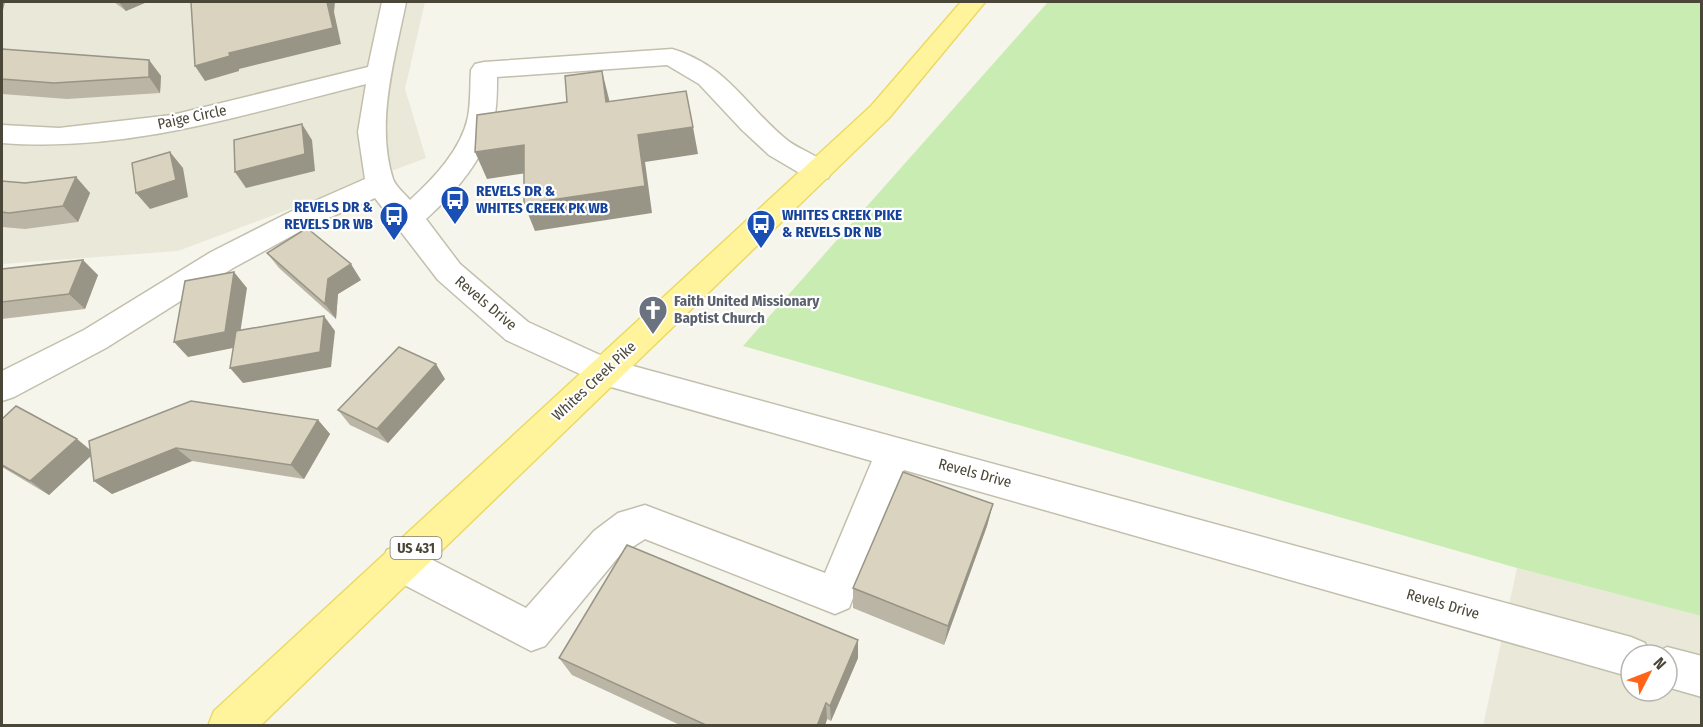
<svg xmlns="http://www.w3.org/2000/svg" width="1703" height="727" viewBox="0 0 1703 727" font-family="'Fira Sans Condensed',sans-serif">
  <rect width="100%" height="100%" fill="#f6f5eb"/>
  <g fill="#eae8d9" fill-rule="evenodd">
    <path d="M2 2H425L405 89 426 158 178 251 2 264Z"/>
    <path d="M1517 568 1701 616V725L1483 726ZM1631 655H1667V691H1631Z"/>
  </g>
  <path fill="#c8ecb2" d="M1048 2H1701V616L1517 568 743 346Z"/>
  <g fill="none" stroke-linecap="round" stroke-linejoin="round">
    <g stroke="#c3bfad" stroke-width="3">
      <g id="minor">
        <path d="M382 2H406C395 58 375 123 393 179 396 187 405 194 410 200 434 178 461 150 468 117 471 101 470 85 471 70L475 64 484 62 672 49C687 53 705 63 717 72 742 92 762 120 787 140 801 151 823 156 832 171L828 178 818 181 808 178 769 155 742 130 699 84 667 65 497 77C497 91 497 106 494 119 486 157 454 194 426 219L460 264 528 322 611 360 1631 637 1645 643 1650 655H1631V677L904 470 849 608 835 614 645 539 620 555 545 646 531 651 387 576 381 563 387 550 400 545 413 550 526 608 594 531 618 513 645 505 825 573 872 461 604 385 506 340 438 280 375 198 310 226 233 268 106 348 14 397 2 401V371L84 330 211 252 290 212 365 179 358 132 366 84C246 114 126 153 2 143V125L59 128 172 115 368 67Z"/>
        <path d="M1667 647 1702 656V697L1667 687V655H1652Z"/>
      </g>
    </g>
    <g stroke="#ebda64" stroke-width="3">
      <path id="major" d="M961 2H985L889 118 260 726H208L214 711 871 106Z"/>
    </g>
    <use href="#minor" fill="#fff" fill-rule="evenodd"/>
    <use href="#major" fill="#fff49b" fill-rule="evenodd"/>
  </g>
  <g fill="#bbb5a5">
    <path d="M114 2H147L126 11Z"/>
    <path d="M2 49 149 60 161 76 160 93 67 99 2 94Z"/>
    <path d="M76 177 90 193 78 222 25 229 2 227V181L25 183Z"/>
    <path d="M267 253 361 280 338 294 336 319 279 268Z"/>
    <path d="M2 269 98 275 85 309 2 319Z"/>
    <path d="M445 379 388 443 350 425 338 410Z"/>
    <path d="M2 419 90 450 318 420 330 434 304 479 192 461 112 494 94 481 91 456 49 495 2 467Z"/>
    <path d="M993 504 987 526 944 645 853 608V588Z"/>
    <path d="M858 640V658L831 721 827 719 825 726H682L572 675 559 658Z"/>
  </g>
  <g fill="#989486">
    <path d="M2 2H5L2 14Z"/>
    <path d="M119 2H147L126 11Z"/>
    <path d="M327 2H335L334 12 341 44 239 69V71L205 81 195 66 229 53Z"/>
    <path d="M149 60 161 76 160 93 149 77Z"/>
    <path d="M602 71 609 99 613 130 606 102Z"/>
    <path d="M302 124 312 140 315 171 246 188 235 172Z"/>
    <path d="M693 127 698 154 645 162 652 213 535 231 524 204 638 135Z"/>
    <path d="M524 145 534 172 487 179 475 152Z"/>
    <path d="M170 152 183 168 188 197 150 209 136 193Z"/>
    <path d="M76 177 90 193 78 222 63 206Z"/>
    <path d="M83 260 98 275 85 309 69 294Z"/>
    <path d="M351 264 361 280 338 294 336 319 325 304 328 279Z"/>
    <path d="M234 272 247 288 238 347 188 357 174 342Z"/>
    <path d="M324 316 335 331 331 367 243 383 230 368Z"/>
    <path d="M436 364 445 379 388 443 377 429Z"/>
    <path d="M318 420 330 434 304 479 291 465Z"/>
    <path d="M77 439 94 453 49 495 30 481Z"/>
    <path d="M176 448 192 461 112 494 94 481Z"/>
    <path d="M993 504 987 526 944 645 948 626Z"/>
    <path d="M858 640V658L831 721 830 706Z"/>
    <path d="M826 703 827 719 825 726H817Z"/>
  </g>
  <g fill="#d9d3c0" stroke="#989486" stroke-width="1.5">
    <path d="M191 2H327L333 28 229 53 230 56 195 66Z"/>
    <path d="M2 49 149 60V77L54 83 2 79Z"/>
    <path d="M602 71 606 102 686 91 693 127 638 135 645 186 524 204V145L475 152 477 115 567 102 565 76Z"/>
    <path d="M302 124 305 154 235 172 234 140Z"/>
    <path d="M170 152 176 180 136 193 132 163Z"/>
    <path d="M76 177 63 206 9 213 2 212V181L25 183Z"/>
    <path d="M307 228 351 264 328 279 325 304 267 253Z"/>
    <path d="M83 260 69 294 2 302V269Z"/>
    <path d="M234 272 225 332 174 342 185 281Z"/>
    <path d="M324 316 320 352 230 368 236 331Z"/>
    <path d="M399 347 436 364 377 429 338 410Z"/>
    <path d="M191 401 318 420 291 465 176 448 94 481 89 441Z"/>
    <path d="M16 406 77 439 30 481 2 465V419Z"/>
    <path d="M903 472 993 504 948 626 853 588Z"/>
    <path d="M627 545 858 640 830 706 826 703 817 726H708L559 658Z"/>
  </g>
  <defs>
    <g id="bus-pin" transform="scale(1.5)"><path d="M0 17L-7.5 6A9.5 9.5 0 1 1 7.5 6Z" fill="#1a4fb4" stroke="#fff"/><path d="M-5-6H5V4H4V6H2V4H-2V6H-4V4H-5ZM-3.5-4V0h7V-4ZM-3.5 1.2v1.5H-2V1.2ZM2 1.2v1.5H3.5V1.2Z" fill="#fff"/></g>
    <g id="church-pin" transform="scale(1.5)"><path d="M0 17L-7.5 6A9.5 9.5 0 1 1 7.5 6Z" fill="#6b7280" stroke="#fff"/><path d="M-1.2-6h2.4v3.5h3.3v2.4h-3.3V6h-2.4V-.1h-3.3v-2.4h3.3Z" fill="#fff"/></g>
  </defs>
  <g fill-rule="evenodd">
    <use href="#bus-pin" x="455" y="200"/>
    <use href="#bus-pin" x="394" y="216"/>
    <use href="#bus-pin" x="761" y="224"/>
    <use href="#church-pin" x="653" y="310"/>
  </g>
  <g text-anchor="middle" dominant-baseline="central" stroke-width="4.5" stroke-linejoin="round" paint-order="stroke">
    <rect fill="#fff" stroke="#817e74" stroke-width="1.5" x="390.5" y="537" width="51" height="22" rx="4.5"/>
    <g font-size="14" font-weight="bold" fill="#4b4738">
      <text x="416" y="548">US 431</text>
    </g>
    <g font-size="15" fill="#4b4738" stroke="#fff">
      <text transform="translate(192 117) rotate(-12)">Paige Circle</text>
      <text transform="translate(486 303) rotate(40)">Revels Drive</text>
      <text transform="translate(594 381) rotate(-43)">Whites Creek Pike</text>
      <text transform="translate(975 473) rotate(15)">Revels Drive</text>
      <text transform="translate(1443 604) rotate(16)">Revels Drive</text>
    </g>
    <g font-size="15" font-weight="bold" fill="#164399" stroke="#fff" text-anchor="start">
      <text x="476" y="191">REVELS DR &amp;<tspan x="476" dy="17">WHITES CREEK PK WB</tspan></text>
      <text x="373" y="207" text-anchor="end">REVELS DR &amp;<tspan x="373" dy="17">REVELS DR WB</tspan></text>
      <text x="782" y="215">WHITES CREEK PIKE<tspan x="782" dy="17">&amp; REVELS DR NB</tspan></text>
    </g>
    <g font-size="15" font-weight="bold" fill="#5b616d" stroke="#fff" text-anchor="start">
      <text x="674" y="301">Faith United Missionary<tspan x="674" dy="17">Baptist Church</tspan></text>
    </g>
  </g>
  <rect width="1703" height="727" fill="none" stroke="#4b4738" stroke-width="6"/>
  <g transform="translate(1649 673) rotate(48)"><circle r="28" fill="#ffffff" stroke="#b7b5af" stroke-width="1.5"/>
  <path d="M0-4.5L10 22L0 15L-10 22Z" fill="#ff6419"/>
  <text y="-9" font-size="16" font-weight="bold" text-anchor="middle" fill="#4b4738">N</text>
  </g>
</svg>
